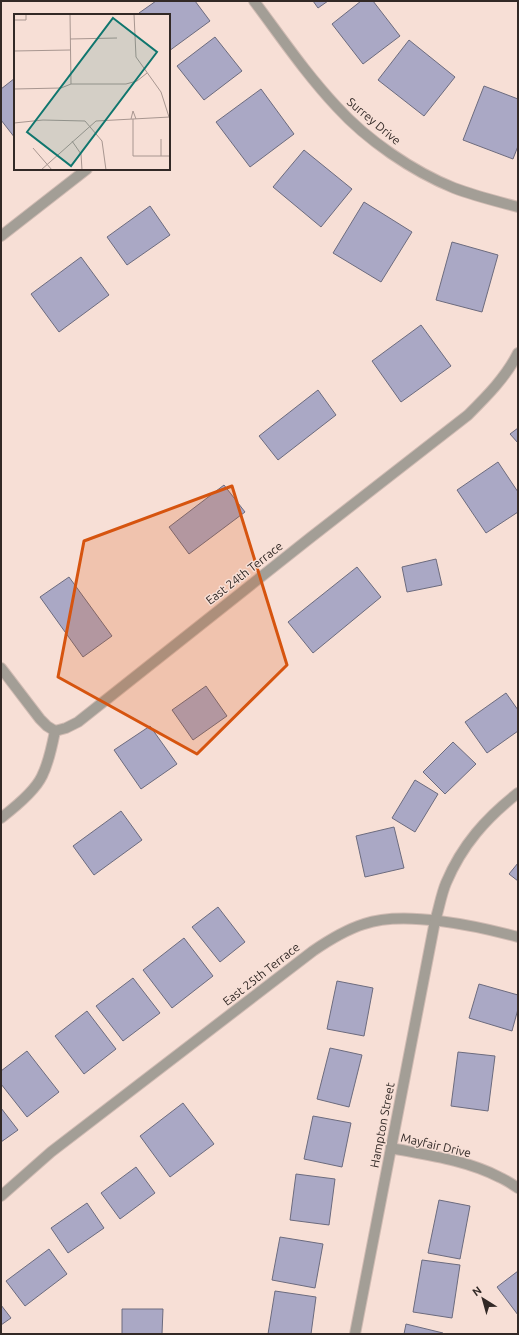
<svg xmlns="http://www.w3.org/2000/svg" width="519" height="1335" viewBox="0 0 519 1335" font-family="Ubuntu,sans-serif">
  <rect width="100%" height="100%" fill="#f7dfd6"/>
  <g fill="#aaa8c5" stroke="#6c6b7e">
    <path d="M156 1H195L210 21 169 51V15H140L139 13Z"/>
    <path d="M313 1H328L318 8Z"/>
    <path d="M361 1H373L400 36 363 64 332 24Z"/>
    <path d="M215 37 242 71 204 100 177 66Z"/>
    <path d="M409 40 455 77 424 116 378 80Z"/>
    <path d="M15 78V138L1 120V89Z"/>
    <path d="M484 86 518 99V146L513 159 463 140Z"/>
    <path d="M261 89 294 134 250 167 216 122Z"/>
    <path d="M304 150 352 189 321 227 273 187Z"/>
    <path d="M364 202 412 232 381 282 333 253Z"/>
    <path d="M150 206 170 235 127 265 107 237Z"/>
    <path d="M452 242 498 255 482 312 436 300Z"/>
    <path d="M81 257 109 295 59 332 31 294Z"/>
    <path d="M421 325 451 366 401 402 372 361Z"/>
    <path d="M318 390 336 415 278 460 259 436Z"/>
    <path d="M518 428V443L510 434Z"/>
    <path d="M498 462 518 492V512L486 533 457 490Z"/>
    <path d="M224 485 245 512 189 554 169 527Z"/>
    <path d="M436 559 442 585 407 592 402 567Z"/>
    <path d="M357 567 381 597 313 653 288 622Z"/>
    <path d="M69 577 112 636 83 657 40 597Z"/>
    <path d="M206 686 227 716 193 740 172 710Z"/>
    <path d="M506 693 518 710V731L487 753 465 722Z"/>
    <path d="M150 726 177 764 141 789 114 750Z"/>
    <path d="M453 742 476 764 445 794 423 772Z"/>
    <path d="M415 780 438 794 415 832 392 818Z"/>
    <path d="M121 811 142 840 94 875 73 846Z"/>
    <path d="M394 827 404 868 365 877 356 836Z"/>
    <path d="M518 863V881L509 874Z"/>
    <path d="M218 907 245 942 220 962 192 927Z"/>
    <path d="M184 938 213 976 172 1008 143 970Z"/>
    <path d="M133 978 160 1013 123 1041 96 1006Z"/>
    <path d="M337 981 373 988 364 1036 327 1029Z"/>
    <path d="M479 984 518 995V1009L512 1031 469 1018Z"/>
    <path d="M87 1011 116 1049 84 1074 55 1036Z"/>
    <path d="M330 1048 362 1055 349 1107 317 1099Z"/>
    <path d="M27 1051 59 1092 27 1117 1 1084V1071Z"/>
    <path d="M458 1052 495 1056 488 1111 451 1106Z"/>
    <path d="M183 1103 214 1144 170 1177 140 1136Z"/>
    <path d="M1 1108 18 1130 1 1142Z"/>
    <path d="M313 1116 351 1123 342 1167 304 1159Z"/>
    <path d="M136 1167 155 1193 120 1219 101 1193Z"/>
    <path d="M296 1174 335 1179 329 1225 290 1220Z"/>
    <path d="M439 1200 470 1206 460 1259 428 1253Z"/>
    <path d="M87 1203 104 1228 68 1253 51 1228Z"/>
    <path d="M280 1237 323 1244 315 1288 272 1280Z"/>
    <path d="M49 1249 67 1274 25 1306 6 1281Z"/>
    <path d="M422 1260 460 1265 452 1318 413 1312Z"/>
    <path d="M518 1271V1315L497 1287Z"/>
    <path d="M275 1291 316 1297 311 1334H268Z"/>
    <path d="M1 1305 11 1318 1 1325Z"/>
    <path d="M122 1309H163L162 1334H122Z"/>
    <path d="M406 1324 443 1333V1334H404Z"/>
  </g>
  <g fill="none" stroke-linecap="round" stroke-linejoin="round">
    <g stroke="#d0bbb3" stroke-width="12">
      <g id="minor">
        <path d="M254 1C281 37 306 74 337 107 367 140 412 171 454 188 475 196 496 201 518 207"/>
        <path d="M1 236 87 169"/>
        <path d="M1 668 40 719 47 726 55 731"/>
        <path d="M55 731 66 728 78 722 310 538 468 415C487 396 506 377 518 353"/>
        <path d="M1 818C14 808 35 791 42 776 49 762 52 746 55 731"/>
        <path d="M391 1148C427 1155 466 1160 499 1177 506 1180 512 1184 518 1188"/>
        <path d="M1 1196 51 1152 313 951C329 940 345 930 364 924 404 910 477 926 518 937"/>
        <path d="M355 1334 435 921C439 909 441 895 446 883 462 845 486 818 518 793"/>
      </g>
    </g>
    <use href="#minor" stroke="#a39e96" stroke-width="10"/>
  </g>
  <path fill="#d6540f" fill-opacity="0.2" stroke="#d6540f" stroke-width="3" stroke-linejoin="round" d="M232 486 287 665 197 754 58 677 84 541Z"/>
  <g text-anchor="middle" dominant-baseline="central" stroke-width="3" stroke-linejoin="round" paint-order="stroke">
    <g font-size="12" fill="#322926" stroke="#f7dfd6">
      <text transform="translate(374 121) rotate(40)">Surrey Drive</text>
      <text transform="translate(244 573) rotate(-38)">East 24th Terrace</text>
      <text transform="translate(261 974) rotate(-38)">East 25th Terrace</text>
      <text transform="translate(382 1125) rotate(-79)">Hampton Street</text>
      <text transform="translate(436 1145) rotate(13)">Mayfair Drive</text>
    </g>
  </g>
  <g transform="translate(14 14)">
    <rect width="156" height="156" fill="#f7dfd6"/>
    <path fill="none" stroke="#a89690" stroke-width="1" d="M56 0 57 70M120 0 122 43 147 78 155 103M0 6H12V0M56 25 103 24M0 37 56 36M0 75 47 74 57 70H112L123 67 133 59M117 105 119 97 122 105M119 105V142H156M0 109 29 106 71 107 88 127 92 156M147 125V142M58 127 67 140 68 156M19 134 38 156M27 156 82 107 156 103"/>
    <path fill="#0f766e" fill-opacity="0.15" stroke="#0f766e" stroke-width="2" d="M99 4 143 38 57 152 13 118Z"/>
    <rect width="156" height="156" fill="none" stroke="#322926" stroke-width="2"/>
  </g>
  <rect width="519" height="1335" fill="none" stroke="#322926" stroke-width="4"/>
  <g transform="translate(483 1299) rotate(323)" stroke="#f7dfd6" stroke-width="3" paint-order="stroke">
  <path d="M0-3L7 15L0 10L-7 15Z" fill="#322926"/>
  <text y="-6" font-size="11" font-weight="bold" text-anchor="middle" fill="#322926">N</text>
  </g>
</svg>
